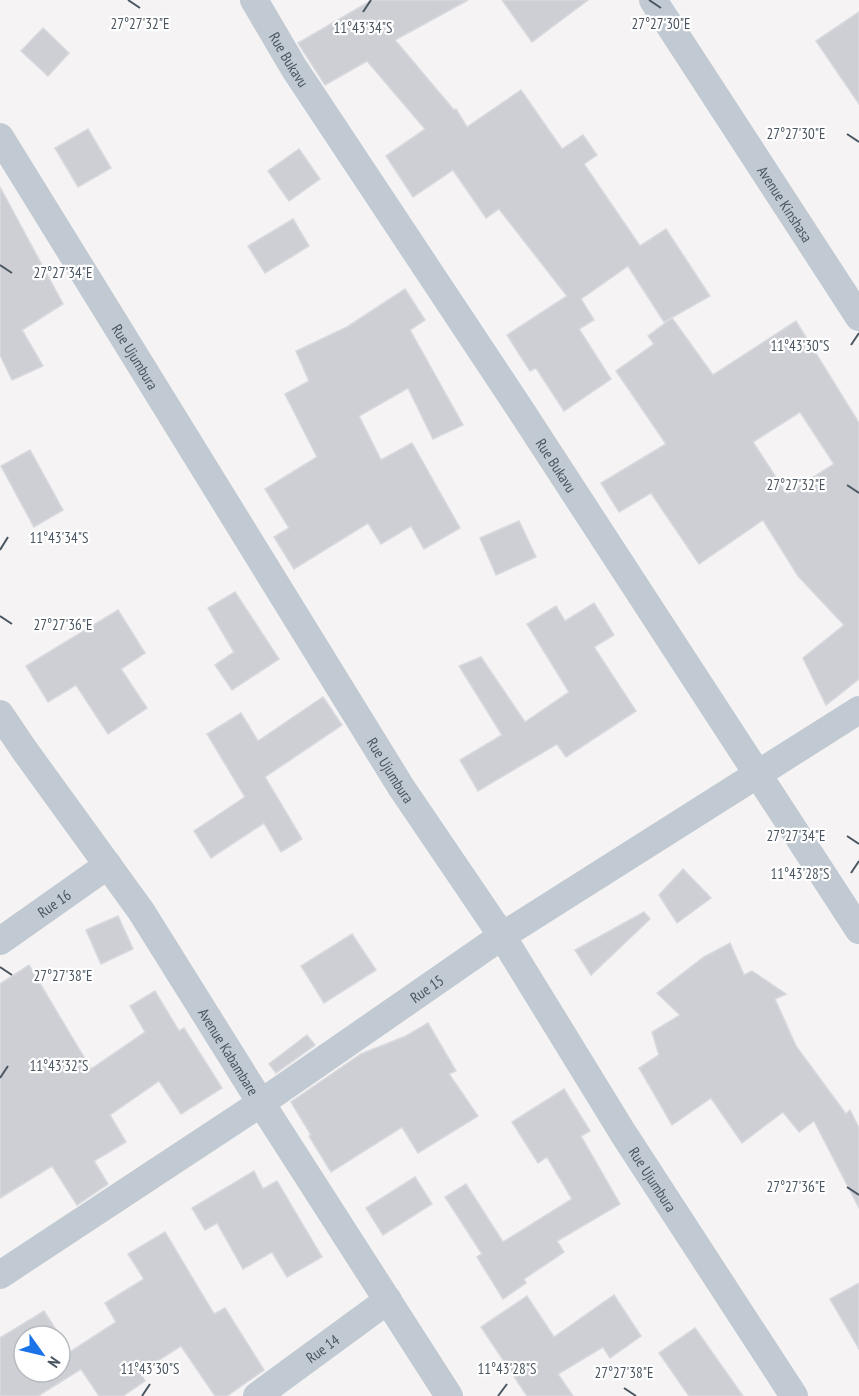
<svg xmlns="http://www.w3.org/2000/svg" width="859" height="1396" viewBox="0 0 859 1396" font-family="'PT Sans Narrow',sans-serif">
  <rect width="100%" height="100%" fill="#f5f3f3"/>
  <g fill="#cdcfd5" stroke="#d7d9de" stroke-width="1.5" fill-rule="evenodd">
    <path d="M372 0H468L395 40 454 110 456 109 467 127 521 90 562 149 583 135 597 155 584 164 640 246 666 229 710 296 664 322 628 266 581 299 594 320 579 329 611 379 564 411 536 368 530 371 507 335 567 296 499 209 486 218 453 170 413 197 386 156 425 129 367 61 325 85 298 43Z"/>
    <path d="M502 0H588L532 42Z"/>
    <path d="M859 12V104L816 41Z"/>
    <path d="M43 28 69 53 48 76 21 51Z"/>
    <path d="M88 129 111 168 78 187 55 148Z"/>
    <path d="M299 149 320 179 289 201 268 171Z"/>
    <path d="M0 187 63 304 22 330 43 366 12 380 0 355Z"/>
    <path d="M293 219 309 246 265 273 248 246Z"/>
    <path d="M405 289 425 320 410 330 463 425 433 439 408 388 359 416 381 460 412 443 460 528 424 549 411 526 381 544 368 523 294 569 274 537 289 528 265 489 317 457 285 394 309 381 296 351 347 327Z"/>
    <path d="M672 318 713 375 796 321 859 423V679L826 705 803 658 844 625 798 576 763 520 699 564 651 493 619 512 601 483 666 444 616 371 654 344 648 336ZM800 412 834 464 787 494 753 442Z"/>
    <path d="M30 450 63 510 34 527 1 466Z"/>
    <path d="M519 521 536 557 496 575 480 538Z"/>
    <path d="M235 592 279 659 232 690 215 665 234 652 208 608Z"/>
    <path d="M594 603 614 635 594 647 636 711 566 757 557 744 478 791 460 760 502 735 459 666 481 657 525 722 569 692 527 624 556 606 565 621Z"/>
    <path d="M118 610 145 653 121 669 147 708 108 734 76 685 48 702 26 666Z"/>
    <path d="M323 697 342 725 265 777 302 839 281 852 264 823 211 858 194 831 245 797 207 734 241 713 258 741Z"/>
    <path d="M683 869 711 898 677 923 659 895Z"/>
    <path d="M644 912 650 919 591 975 575 950Z"/>
    <path d="M118 916 133 949 101 964 86 930Z"/>
    <path d="M352 934 376 970 324 1003 301 966Z"/>
    <path d="M730 943 744 975 752 971 786 994 775 999 796 1046 846 1114 850 1110 859 1128V1208L814 1121 799 1132 783 1112 742 1143 711 1098 672 1125 639 1068 659 1055 652 1032 680 1015 657 993 704 957Z"/>
    <path d="M29 965 91 1069 145 1032 130 1006 155 991 179 1031 184 1028 222 1088 181 1114 159 1081 110 1115 126 1142 94 1161 108 1184 77 1205 52 1166 0 1198V984Z"/>
    <path d="M428 1023 456 1071 449 1074 478 1116 418 1153 402 1127 331 1172 309 1136 311 1135 291 1102 361 1054 406 1036Z"/>
    <path d="M307 1035 315 1045 276 1073 269 1064Z"/>
    <path d="M564 1089 590 1131 581 1136 620 1204 557 1241 564 1252 524 1279 526 1283 503 1299 477 1257 482 1254 445 1197 466 1184 503 1242 572 1199 547 1157 538 1163 512 1122Z"/>
    <path d="M254 1171 263 1189 277 1181 322 1257 287 1277 272 1252 243 1269 217 1223 205 1230 192 1208Z"/>
    <path d="M415 1177 432 1204 383 1235 366 1208Z"/>
    <path d="M165 1232 214 1314 225 1308 264 1370 227 1396H215L181 1346 140 1372 145 1381 123 1396H99L81 1369 38 1396H0V1338L44 1311 60 1336H24V1372H60V1336L70 1352 116 1322 105 1303 144 1279 128 1254Z"/>
    <path d="M859 1283V1349L830 1299Z"/>
    <path d="M614 1295 641 1336 610 1358 603 1347 558 1374 573 1396H527L481 1327 527 1296 554 1337Z"/>
    <path d="M695 1328 743 1396H689L659 1353Z"/>
  </g>
  <g fill="none" stroke-linecap="round" stroke-linejoin="round">
    <g stroke="#c1cad2" stroke-width="28">
      <path id="s1" d="M254 0 294 68 520 409 859 930"/>
      <path id="s2" d="M653 0 859 317"/>
      <path id="s3" d="M0 137 401 787 502 936 623 1133 794 1396"/>
      <path id="s4" d="M0 714 25 751 141 911 261 1103 449 1396"/>
      <path id="s5" d="M0 941 108 865"/>
      <path id="s6" d="M0 1275 261 1103 502 936 859 710"/>
      <path id="s7" d="M257 1396 388 1300"/>
    </g>
  </g>
  <path fill="none" stroke="#4a5661" stroke-width="2" d="M128 0 140 8M649 0 661 8M363 12 371 0M847 134 859 142M0 265 12 273M851 345 859 333M847 485 859 493M0 550 8 537M0 616 12 624M847 836 859 844M851 873 859 861M0 967 12 975M0 1078 8 1066M847 1187 859 1195M624 1388 636 1396M142 1396 150 1384M498 1396 507 1384"/>
  <g text-anchor="middle" dominant-baseline="central" stroke-width="4.5" stroke-linejoin="round" paint-order="stroke">
    <g font-size="15" fill="#4a5661" stroke="#fff">
      <text stroke="none"><textPath href="#s1" startOffset="69">Rue Bukavu</textPath></text>
      <text stroke="none"><textPath href="#s2" startOffset="243">Avenue Kinshasa</textPath></text>
      <text stroke="none"><textPath href="#s3" startOffset="258">Rue Ujumbura</textPath></text>
      <text stroke="none"><textPath href="#s1" startOffset="555">Rue Bukavu</textPath></text>
      <text stroke="none"><textPath href="#s3" startOffset="744">Rue Ujumbura</textPath></text>
      <text stroke="none"><textPath href="#s5" startOffset="66">Rue 16</textPath></text>
      <text stroke="none"><textPath href="#s6" startOffset="514">Rue 15</textPath></text>
      <text stroke="none"><textPath href="#s4" startOffset="408">Avenue Kabambare</textPath></text>
      <text stroke="none"><textPath href="#s3" startOffset="1230">Rue Ujumbura</textPath></text>
      <text stroke="none"><textPath href="#s7" startOffset="81">Rue 14</textPath></text>
    </g>
  </g>
  <g font-size="15" text-anchor="middle" fill="#4a5661" stroke="#fff" stroke-width="4.5" stroke-linejoin="round" paint-order="stroke">
    <text x="661" y="29">27°27'30"E</text>
    <text x="140" y="29">27°27'32"E</text>
    <text x="363" y="33">11°43'34"S</text>
    <text x="796" y="139">27°27'30"E</text>
    <text x="63" y="278">27°27'34"E</text>
    <text x="800" y="351">11°43'30"S</text>
    <text x="796" y="490">27°27'32"E</text>
    <text x="59" y="543">11°43'34"S</text>
    <text x="63" y="630">27°27'36"E</text>
    <text x="796" y="841">27°27'34"E</text>
    <text x="800" y="879">11°43'28"S</text>
    <text x="63" y="981">27°27'38"E</text>
    <text x="59" y="1071">11°43'32"S</text>
    <text x="796" y="1192">27°27'36"E</text>
    <text x="150" y="1374">11°43'30"S</text>
    <text x="507" y="1374">11°43'28"S</text>
    <text x="624" y="1378">27°27'38"E</text>
  </g>
  <g transform="translate(42 1354) rotate(124)"><circle r="28" fill="#ffffff" stroke="#b7bbc0" stroke-width="1.5"/>
  <path d="M0-4.5L10 22L0 15L-10 22Z" fill="#1a73e8"/>
  <text y="-9" font-size="16" font-weight="bold" text-anchor="middle" fill="#4a5661">N</text>
  </g>
</svg>
